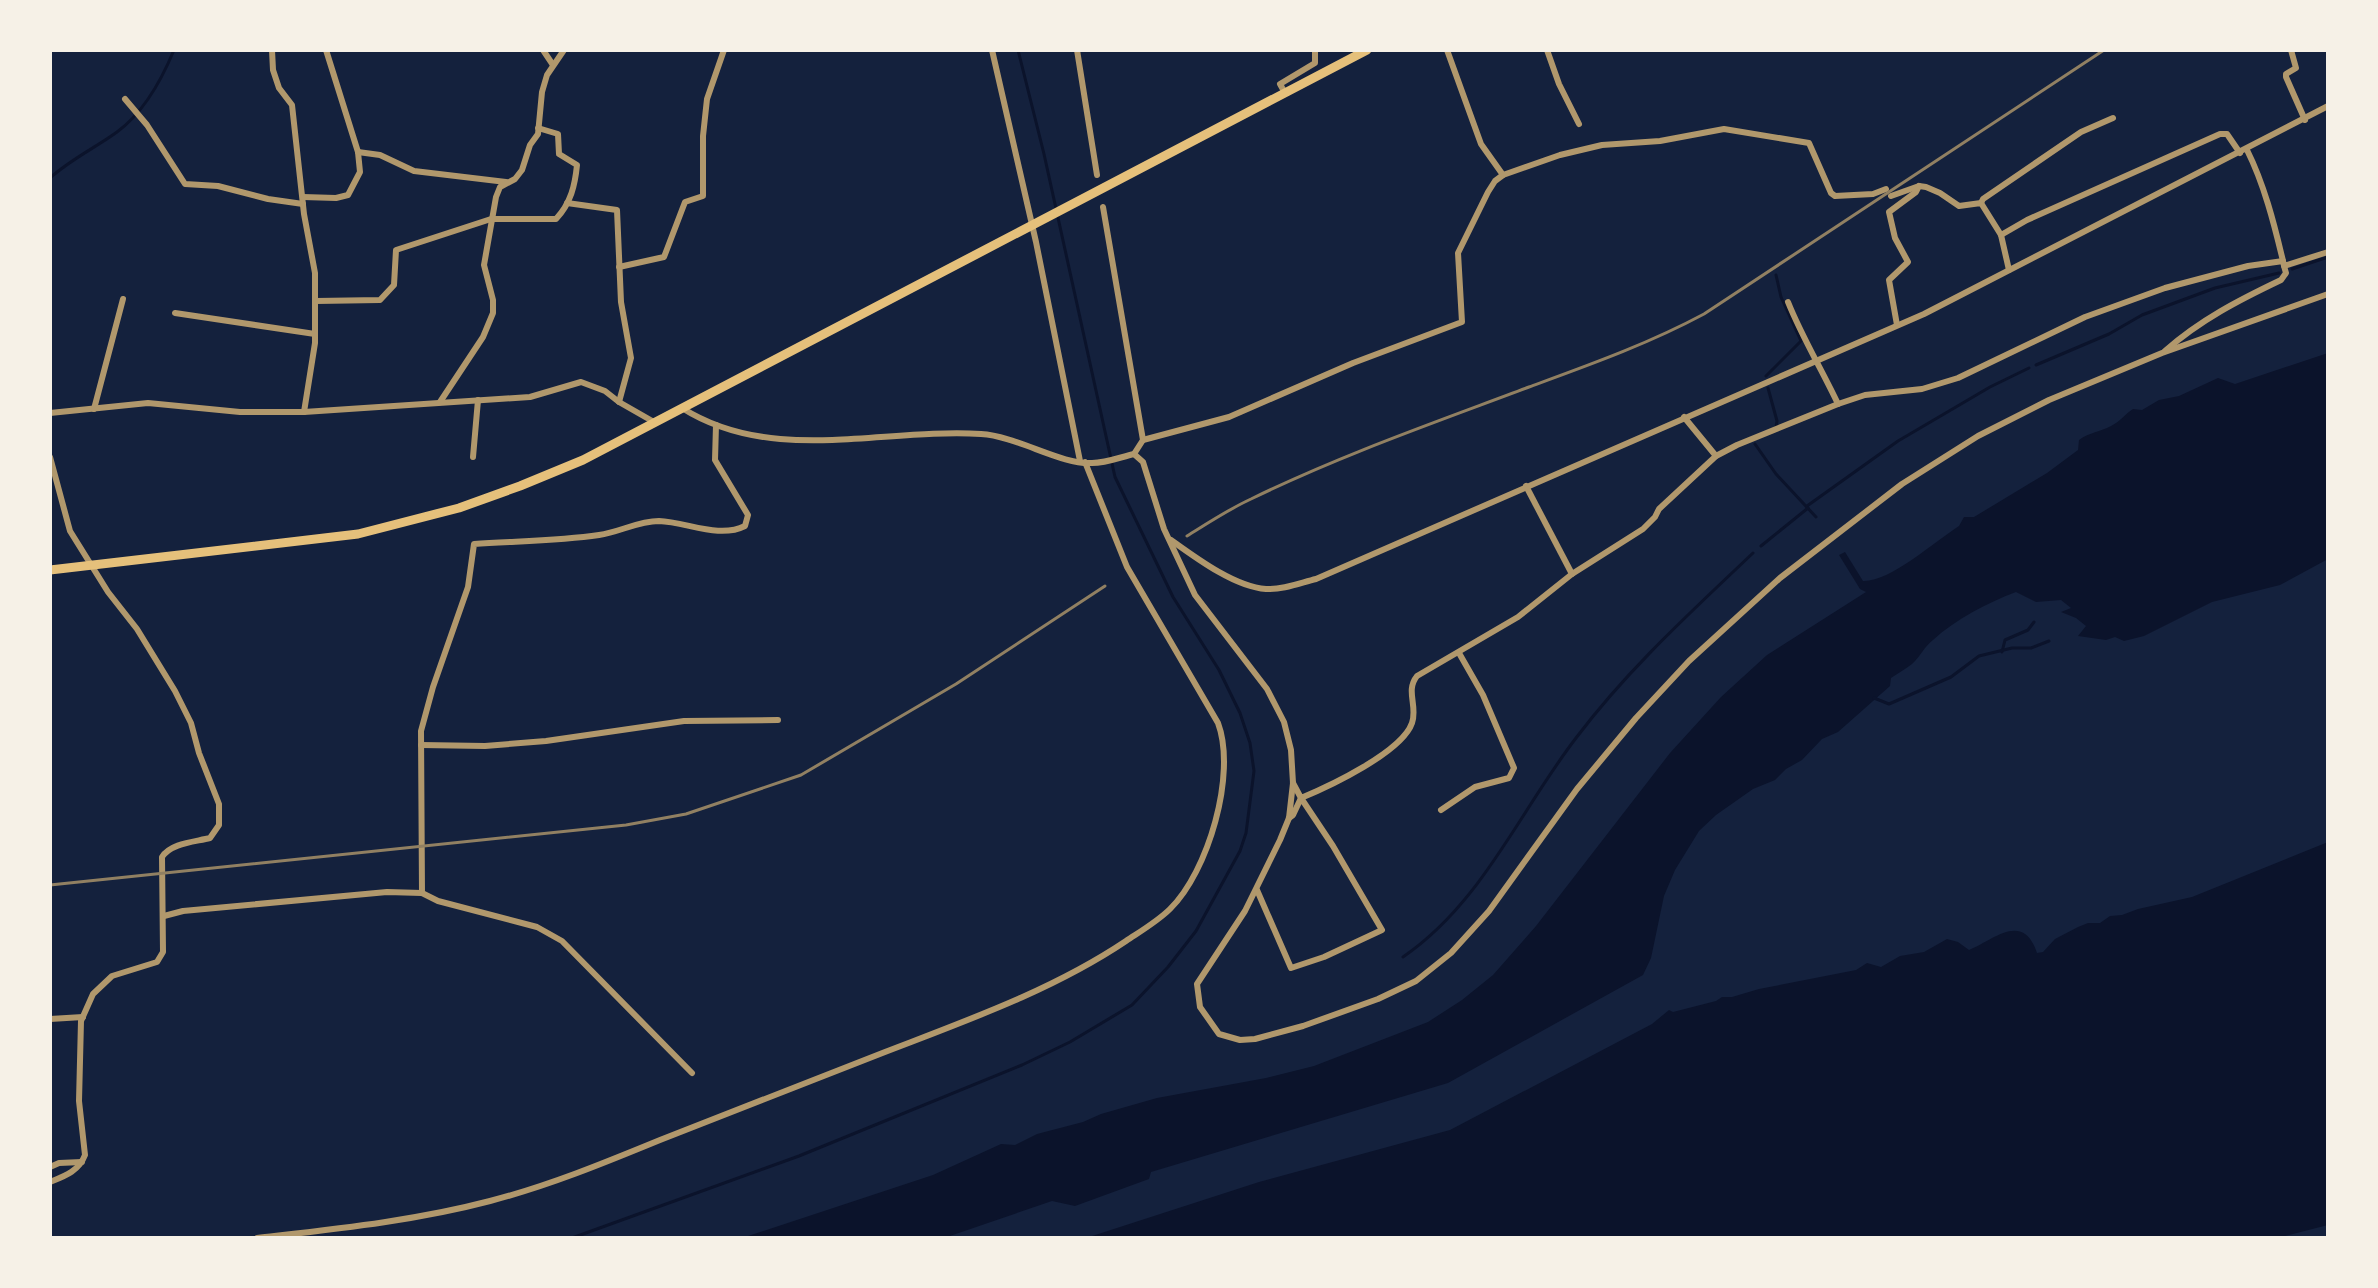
<svg xmlns="http://www.w3.org/2000/svg" width="2378" height="1288" viewBox="0 0 2378 1288" font-family="'IBM Plex Serif',serif">
  <rect width="100%" height="100%" fill="#14213d"/>
  <g fill="#0b132b">
    <path d="M2328 353V559L2280 585 2212 602 2144 636 2124 641 2115 637 2106 640 2078 636 2086 626 2076 618 2061 612 2071 608 2061 600 2036 602 2016 592C1987 603 1956 619 1933 640 1924 647 1920 657 1912 664 1906 669 1898 673 1891 678L1890 686 1838 732 1822 739 1802 760 1786 769 1775 780 1753 789 1716 815 1699 831 1675 870 1664 896 1651 958 1643 975 1448 1083 1151 1172 1149 1179 1075 1206 1052 1201 944 1238H742L933 1175 1001 1144 1015 1145 1037 1134 1083 1122 1101 1114 1157 1098 1266 1078 1314 1066 1428 1022 1462 1000 1493 975 1536 926 1670 753 1721 697 1767 655 1866 592 1860 589 1839 555 1845 552 1863 581C1890 582 1934 542 1959 526L1964 517H1974L2047 473 2078 450 2079 440C2090 432 2100 432 2111 426 2121 421 2125 414 2133 409L2142 410 2159 400 2179 396 2218 378 2235 384Z"/>
    <path d="M2328 842V1225L2277 1238H1086L1259 1182 1450 1130 1652 1024 1669 1010 1673 1012 1716 1001 1722 997H1732L1759 989 1856 970 1867 963 1881 967 1900 956 1924 952 1947 939 1958 942 1969 950C1992 941 2023 910 2037 953L2043 952 2055 939 2078 927 2088 923H2100L2110 916 2122 915 2138 909 2192 897Z"/>
  </g>
  <g fill="none" stroke-linecap="round" stroke-linejoin="round">
    <g stroke="#0b132b" stroke-width="3">
      <path d="M50 178C71 159 95 148 117 132 143 113 162 79 174 50"/>
      <path d="M2292 269 2328 257"/>
      <path d="M2036 365 2109 334 2142 315 2215 288 2279 273"/>
      <path d="M1766 376 1801 341 1781 297 1776 275"/>
      <path d="M1768 388 1777 421 1776 427"/>
      <path d="M1755 444 1776 474 1816 517"/>
      <path d="M1807 506 1898 441 1990 387 2029 368"/>
      <path d="M1761 546 1808 508"/>
      <path d="M2002 652 2005 640 2028 630 2034 622"/>
      <path d="M1874 698 1889 704 1951 677 1979 656 2012 648H2031L2049 641"/>
      <path d="M1403 957C1482 903 1519 812 1576 738 1628 669 1691 612 1753 553"/>
      <path d="M572 1238 799 1156 1022 1065 1070 1042 1132 1005 1168 967 1196 931 1240 851 1246 833 1254 771 1250 743 1240 713 1219 670 1173 597 1115 477 1044 154 1018 50"/>
    </g>
    <g stroke="#b1986c" stroke-width="6">
      <path d="M272 50 273 70 279 88 292 105 304 214 315 273V343L304 412"/>
      <path d="M543 50 553 65"/>
      <path d="M992 50 1036 242 1080 461"/>
      <path d="M1077 50 1097 175"/>
      <path d="M1447 50 1481 144 1503 175"/>
      <path d="M1547 50 1559 84 1579 124"/>
      <path d="M2291 50 2296 68 2286 74V77L2305 120"/>
      <path d="M1285 93 1280 84 1315 63V50"/>
      <path d="M125 99 147 125 185 184 218 186 268 199 303 204"/>
      <path d="M2247 150C2264 184 2274 223 2283 261"/>
      <path d="M358 152 380 155 414 171 506 182"/>
      <path d="M1891 196 1919 186 1926 187 1940 193 1959 206 1981 203 2001 235 2009 270"/>
      <path d="M303 197 336 198 348 195 360 172 358 152 326 50"/>
      <path d="M567 203 617 210 621 302 631 358 619 402"/>
      <path d="M1981 203 1983 199 2081 132 2113 118"/>
      <path d="M2001 235 2027 220 2220 134H2227L2240 153"/>
      <path d="M619 267 664 257 685 202 703 196V136L707 99 724 50"/>
      <path d="M316 301 380 300 394 285 396 250 491 219H556C571 203 575 185 577 165L559 154 558 134 538 128"/>
      <path d="M1788 302C1802 337 1822 370 1838 404"/>
      <path d="M175 313 315 334"/>
      <path d="M1897 325 1889 280 1908 262 1895 238 1889 212 1916 192 1919 186"/>
      <path d="M2165 351C2200 320 2239 300 2281 280L2286 273 2284 266"/>
      <path d="M440 402 483 337 493 313V300L484 265 496 197 500 187 515 179 522 170 530 145 538 134 542 92 547 75 564 50"/>
      <path d="M682 408C772 465 881 428 981 434 1017 436 1061 465 1092 463 1106 463 1121 457 1134 454L1143 440 1103 207"/>
      <path d="M94 409 123 299"/>
      <path d="M50 413 148 403 240 412H304L530 397 581 382 605 391 619 402 654 422"/>
      <path d="M1684 417 1716 456"/>
      <path d="M1143 440 1229 417 1353 363 1462 322 1458 253 1488 192 1495 181 1503 175 1560 155 1602 145 1660 141 1724 129 1809 143 1831 193 1835 196 1873 194 1886 189"/>
      <path d="M1134 454 1143 462 1164 529 1195 595 1267 689 1284 722 1291 750 1293 783 1289 818 1280 840 1245 911 1197 984 1200 1007 1219 1034 1240 1040 1255 1039 1303 1026 1378 999 1416 981 1451 953 1489 911 1577 789 1636 718 1689 661 1780 578 1902 484 1978 436 2049 400 2162 353 2328 294"/>
      <path d="M50 457 70 531 108 592 137 629 175 691 191 723 199 753 219 804V825L210 838C194 842 171 843 162 857L163 952 157 962 112 976 93 994 81 1021 79 1101 85 1155C79 1171 65 1176 50 1182"/>
      <path d="M473 457 478 400"/>
      <path d="M1526 486 1572 574"/>
      <path d="M1171 540C1196 558 1235 587 1266 589 1283 590 1300 583 1316 579L1924 314 2328 106"/>
      <path d="M421 745 485 746 546 741 684 721 778 720"/>
      <path d="M1293 783 1301 798C1330 786 1402 752 1412 723 1418 706 1405 691 1417 676L1518 617 1572 574 1643 529 1655 517 1659 509 1716 456 1737 445 1838 404 1865 395 1922 389 1958 378 2085 317 2165 288 2248 266 2283 261 2284 266 2328 252"/>
      <path d="M1441 810 1475 787 1509 778 1514 768 1483 695 1459 653"/>
      <path d="M1257 890 1291 968 1324 957 1382 930 1333 846 1301 798 1293 815 1289 818"/>
      <path d="M422 893 421 731 433 687 468 587 474 544C516 541 558 541 599 535 620 532 638 521 659 521 687 522 719 539 745 526L748 515 715 460 716 425"/>
      <path d="M164 916 183 911 387 892 422 893 438 901 537 927 562 941 692 1073"/>
      <path d="M50 1019 83 1017"/>
      <path d="M50 1167 59 1163 82 1162"/>
      <path d="M257 1238C335 1229 414 1221 490 1201 548 1186 604 1163 660 1140 735 1111 810 1082 885 1052 968 1020 1053 990 1126 941 1141 931 1158 921 1170 909 1208 872 1237 774 1218 723L1127 567 1085 462"/>
    </g>
    <path stroke="#e5c07b" stroke-width="9" d="M50 570 358 534 459 508 520 486 583 460 1367 50"/>
    <g stroke="#918062" stroke-width="3">
      <path d="M1187 536C1208 523 1229 509 1251 499 1341 455 1436 422 1529 387 1589 365 1648 344 1704 314L2104 50"/>
      <path d="M50 885 626 825 686 814 801 775 956 684 1105 586"/>
    </g>
  </g>
  <rect width="2378" height="1288" fill="none" stroke="#f6f1e7" stroke-width="104"/>
</svg>
